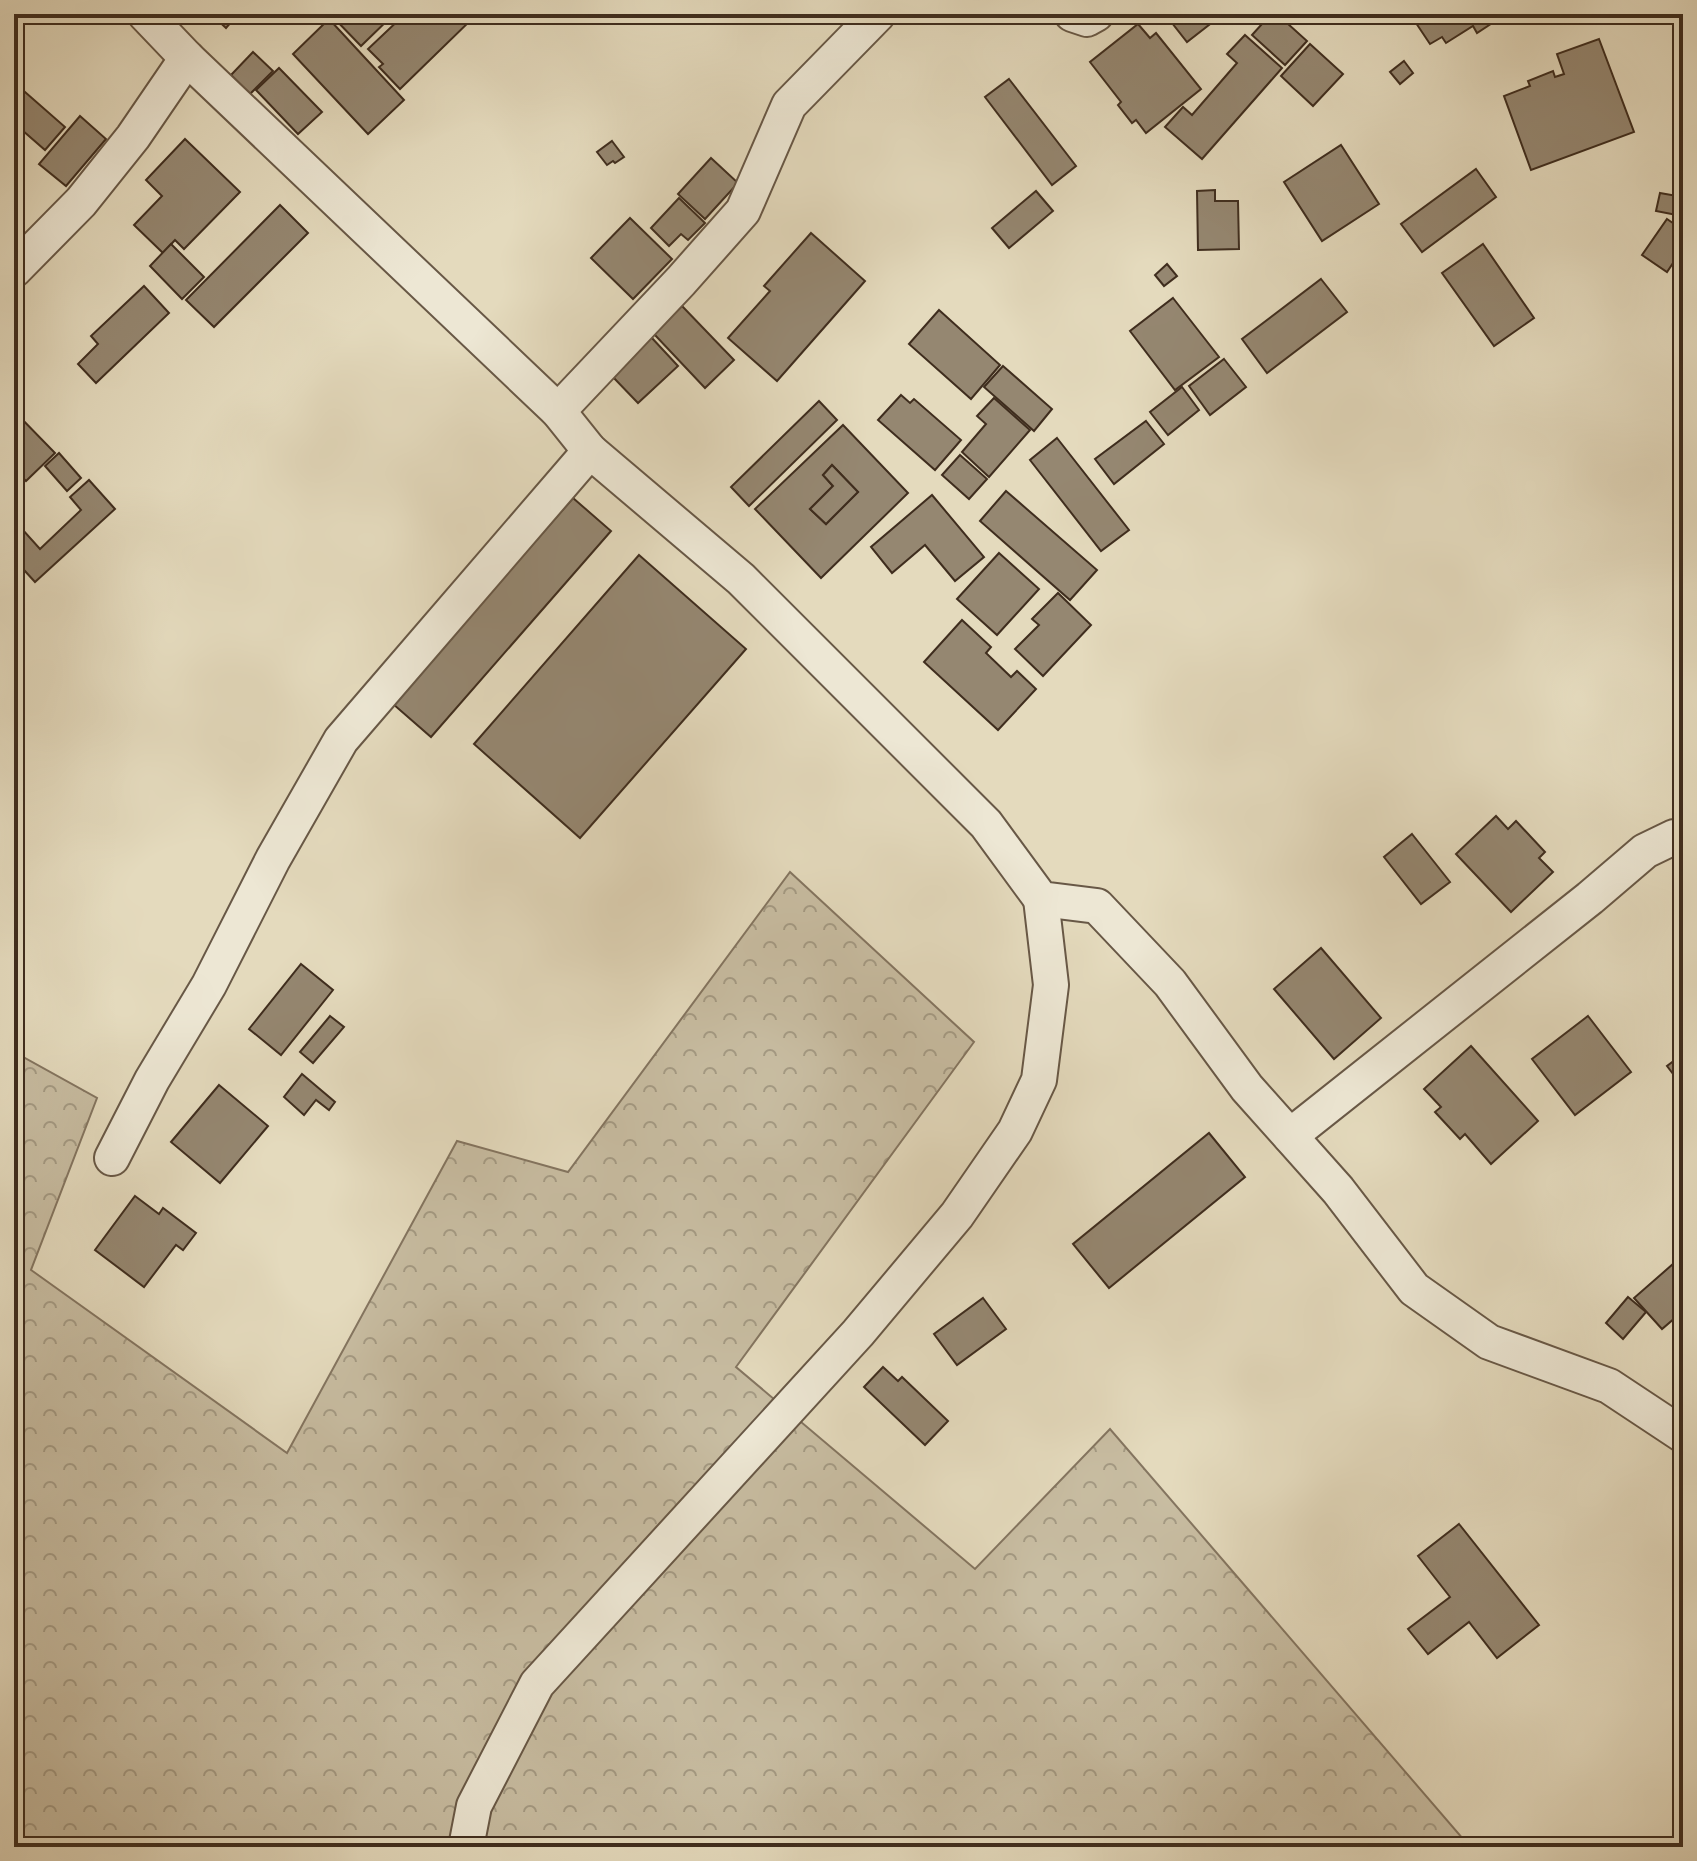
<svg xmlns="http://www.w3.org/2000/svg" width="1697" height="1861" viewBox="0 0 1697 1861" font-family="Cardo,serif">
  <defs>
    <pattern id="forest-crowns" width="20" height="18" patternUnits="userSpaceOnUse" patternTransform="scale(2)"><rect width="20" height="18" fill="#c8bda2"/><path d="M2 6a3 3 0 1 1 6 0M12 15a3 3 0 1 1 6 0" fill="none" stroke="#a49a83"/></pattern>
  </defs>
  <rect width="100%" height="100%" fill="#e4dabd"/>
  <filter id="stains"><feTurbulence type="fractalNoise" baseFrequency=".0025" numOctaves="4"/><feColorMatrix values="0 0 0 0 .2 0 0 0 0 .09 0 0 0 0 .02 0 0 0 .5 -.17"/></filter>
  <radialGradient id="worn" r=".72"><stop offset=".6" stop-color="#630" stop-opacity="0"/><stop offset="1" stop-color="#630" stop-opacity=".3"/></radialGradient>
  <path fill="url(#forest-crowns)" stroke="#847560" stroke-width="2" d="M790 872 974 1042 736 1367 975 1569 1110 1429 1470 1847H14V1052L97 1098 31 1270 287 1453 457 1141 568 1172Z"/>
  <g fill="#958771" stroke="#3f2d1e" stroke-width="2" fill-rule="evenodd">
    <path d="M211 14H238L226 28Z"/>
    <path d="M330 14H394L361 46Z"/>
    <path d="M405 14H468L472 19 400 89 379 67 383 64 368 49Z"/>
    <path d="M1165 14H1223L1187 42Z"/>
    <path d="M1271 14H1277L1307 41 1285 65 1252 35Z"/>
    <path d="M1410 14H1502L1503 16 1477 33 1473 26 1446 43 1442 37 1430 44Z"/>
    <path d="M329 19 404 100 368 134 293 54Z"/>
    <path d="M1138 24 1150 38 1156 33 1201 89 1146 133 1136 120 1132 123 1118 105 1121 102 1090 62Z"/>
    <path d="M1245 35 1282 68 1202 159 1165 127 1183 107 1192 115 1237 63 1227 54Z"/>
    <path d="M1599 39 1634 132 1531 170 1504 96 1530 86 1528 81 1553 71 1555 77 1564 74 1557 54Z"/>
    <path d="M1310 44 1343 74 1313 106 1281 76Z"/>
    <path d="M253 52 273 71 250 94 231 75Z"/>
    <path d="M1404 61 1413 73 1400 84 1390 72Z"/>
    <path d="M279 68 322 112 298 134 256 90Z"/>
    <path d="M1009 79 1076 166 1052 185 985 97Z"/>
    <path d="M25 92 65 127 45 150 14 123V105Z"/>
    <path d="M80 116 106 139 66 186 39 164Z"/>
    <path d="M185 139 240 192 184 249 175 240 163 253 134 225 162 196 146 180Z"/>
    <path d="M612 141 624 157 615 163 613 161 607 165 597 152Z"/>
    <path d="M1341 145 1379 204 1322 241 1284 182Z"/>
    <path d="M711 158 738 183 705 219 678 194Z"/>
    <path d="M1476 169 1496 197 1422 252 1401 224Z"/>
    <path d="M1215 190V201H1238L1239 249 1198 250 1197 191Z"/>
    <path d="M1036 191 1053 211 1009 248 992 228Z"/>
    <path d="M1660 193 1683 197 1682 216 1656 211Z"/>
    <path d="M679 198 705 223 688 240 681 234 669 246 651 228Z"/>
    <path d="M280 205 308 233 214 327 186 300Z"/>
    <path d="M630 218 672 259 633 299 591 258Z"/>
    <path d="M1667 219 1683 230V248L1667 272 1642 255Z"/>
    <path d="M811 233 865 281 777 381 728 338 770 291 764 286Z"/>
    <path d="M171 244 204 277 182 299 150 266Z"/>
    <path d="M1483 244 1534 318 1494 346 1442 273Z"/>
    <path d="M1167 264 1177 276 1164 286 1155 275Z"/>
    <path d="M1321 279 1347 312 1267 373 1242 339Z"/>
    <path d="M144 286 169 313 96 383 78 364 98 344 91 336Z"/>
    <path d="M1173 298 1219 357 1175 390 1130 331Z"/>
    <path d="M682 306 734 360 705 388 654 334Z"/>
    <path d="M939 310 1000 365 971 399 909 344Z"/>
    <path d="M651 337 678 366 638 403 611 375Z"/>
    <path d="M1224 359 1246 387 1210 415 1189 386Z"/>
    <path d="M1003 366 1052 409 1034 431 984 387Z"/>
    <path d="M1182 387 1199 410 1168 435 1150 412Z"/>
    <path d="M901 395 910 403 914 399 961 440 935 470 878 420Z"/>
    <path d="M994 398 1030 430 989 477 962 452 986 424 977 416Z"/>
    <path d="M819 401 837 420 749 506 731 487Z"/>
    <path d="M14 411 55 453 26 481 14 469Z"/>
    <path d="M1146 421 1164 444 1114 484 1095 459Z"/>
    <path d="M843 425 908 493 821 578 755 509ZM832 465 858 492 826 524 810 509 833 486 823 475Z"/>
    <path d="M1057 438 1129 530 1101 551 1030 460Z"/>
    <path d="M59 453 81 478 67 491 45 466Z"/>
    <path d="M960 455 987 479 969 499 942 475Z"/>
    <path d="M832 465 858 492 826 524 810 509 833 486 823 475Z"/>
    <path d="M89 480 115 509 35 582 14 559V520L40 549 81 510 70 497Z"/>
    <path d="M1006 491 1097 570 1070 600 980 521Z"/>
    <path d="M932 495 984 557 955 581 925 545 892 573 871 547Z"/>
    <path d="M573 498 611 531 431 737 393 704Z"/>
    <path d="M999 553 1039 589 997 635 957 599Z"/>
    <path d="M639 555 746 649 580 838 474 744Z"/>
    <path d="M1058 593 1091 625 1043 676 1015 649 1039 625 1032 619Z"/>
    <path d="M962 620 991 647 986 653 1011 677 1017 671 1036 689 998 730 924 662Z"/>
    <path d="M1496 816 1508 829 1516 821 1545 852 1539 858 1553 872 1511 912 1456 854Z"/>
    <path d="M1412 834 1450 882 1421 904 1384 857Z"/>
    <path d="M1321 948 1381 1018 1334 1059 1274 989Z"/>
    <path d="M301 964 333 990 281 1055 249 1029Z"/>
    <path d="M330 1016 344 1027 313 1063 300 1052Z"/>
    <path d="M1588 1016 1631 1072 1575 1115 1532 1059Z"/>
    <path d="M1471 1046 1538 1121 1491 1164 1465 1134 1460 1139 1435 1112 1441 1107 1424 1089Z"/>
    <path d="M1683 1054V1087L1667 1066Z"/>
    <path d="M302 1074 335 1102 329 1110 316 1100 304 1115 284 1097Z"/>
    <path d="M219 1085 268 1126 220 1183 171 1142Z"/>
    <path d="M1209 1133 1245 1177 1109 1288 1073 1244Z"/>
    <path d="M135 1196 159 1214 163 1208 196 1233 183 1250 176 1245 144 1287 95 1250Z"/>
    <path d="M1681 1257 1683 1311 1662 1329 1634 1298Z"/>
    <path d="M1628 1297 1646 1312 1623 1339 1606 1323Z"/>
    <path d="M983 1298 1006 1329 957 1365 934 1334Z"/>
    <path d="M883 1367 898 1381 902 1377 948 1421 925 1445 864 1387Z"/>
    <path d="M1459 1524 1539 1625 1497 1658 1469 1622 1428 1654 1408 1629 1450 1597 1418 1556Z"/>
  </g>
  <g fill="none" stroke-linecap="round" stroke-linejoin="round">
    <g stroke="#685846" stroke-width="38">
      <g id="minor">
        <path d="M145 14 187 58 558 411 590 451 741 579 986 824 1041 899 1097 906 1170 983 1247 1088 1338 1190 1414 1289 1489 1342 1609 1386 1683 1435"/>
        <path d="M1072 14 1087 19 1096 14"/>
        <path d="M14 270 81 202 133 137 187 58"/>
        <path d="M558 411 681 281 743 211 789 105 878 14"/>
        <path d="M1290 1136 1590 898 1645 851 1674 837 1683 839"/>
        <path d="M112 1158 152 1080 209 985 273 859 341 740 590 451"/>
        <path d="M466 1847 474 1806 537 1684 858 1333 957 1215 1015 1131 1039 1080 1051 985 1041 899"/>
      </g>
    </g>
    <use href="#minor" stroke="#ede7d4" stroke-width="34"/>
  </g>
  <rect width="1697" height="1861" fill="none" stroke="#e4dabd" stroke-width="48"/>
  <rect x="16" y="16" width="1665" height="1829" fill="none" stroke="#3f2d1e" stroke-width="4"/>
  <rect x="24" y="24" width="1649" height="1813" fill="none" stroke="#3f2d1e" stroke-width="2"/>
  <rect width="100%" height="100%" filter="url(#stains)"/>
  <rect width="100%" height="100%" fill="url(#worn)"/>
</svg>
